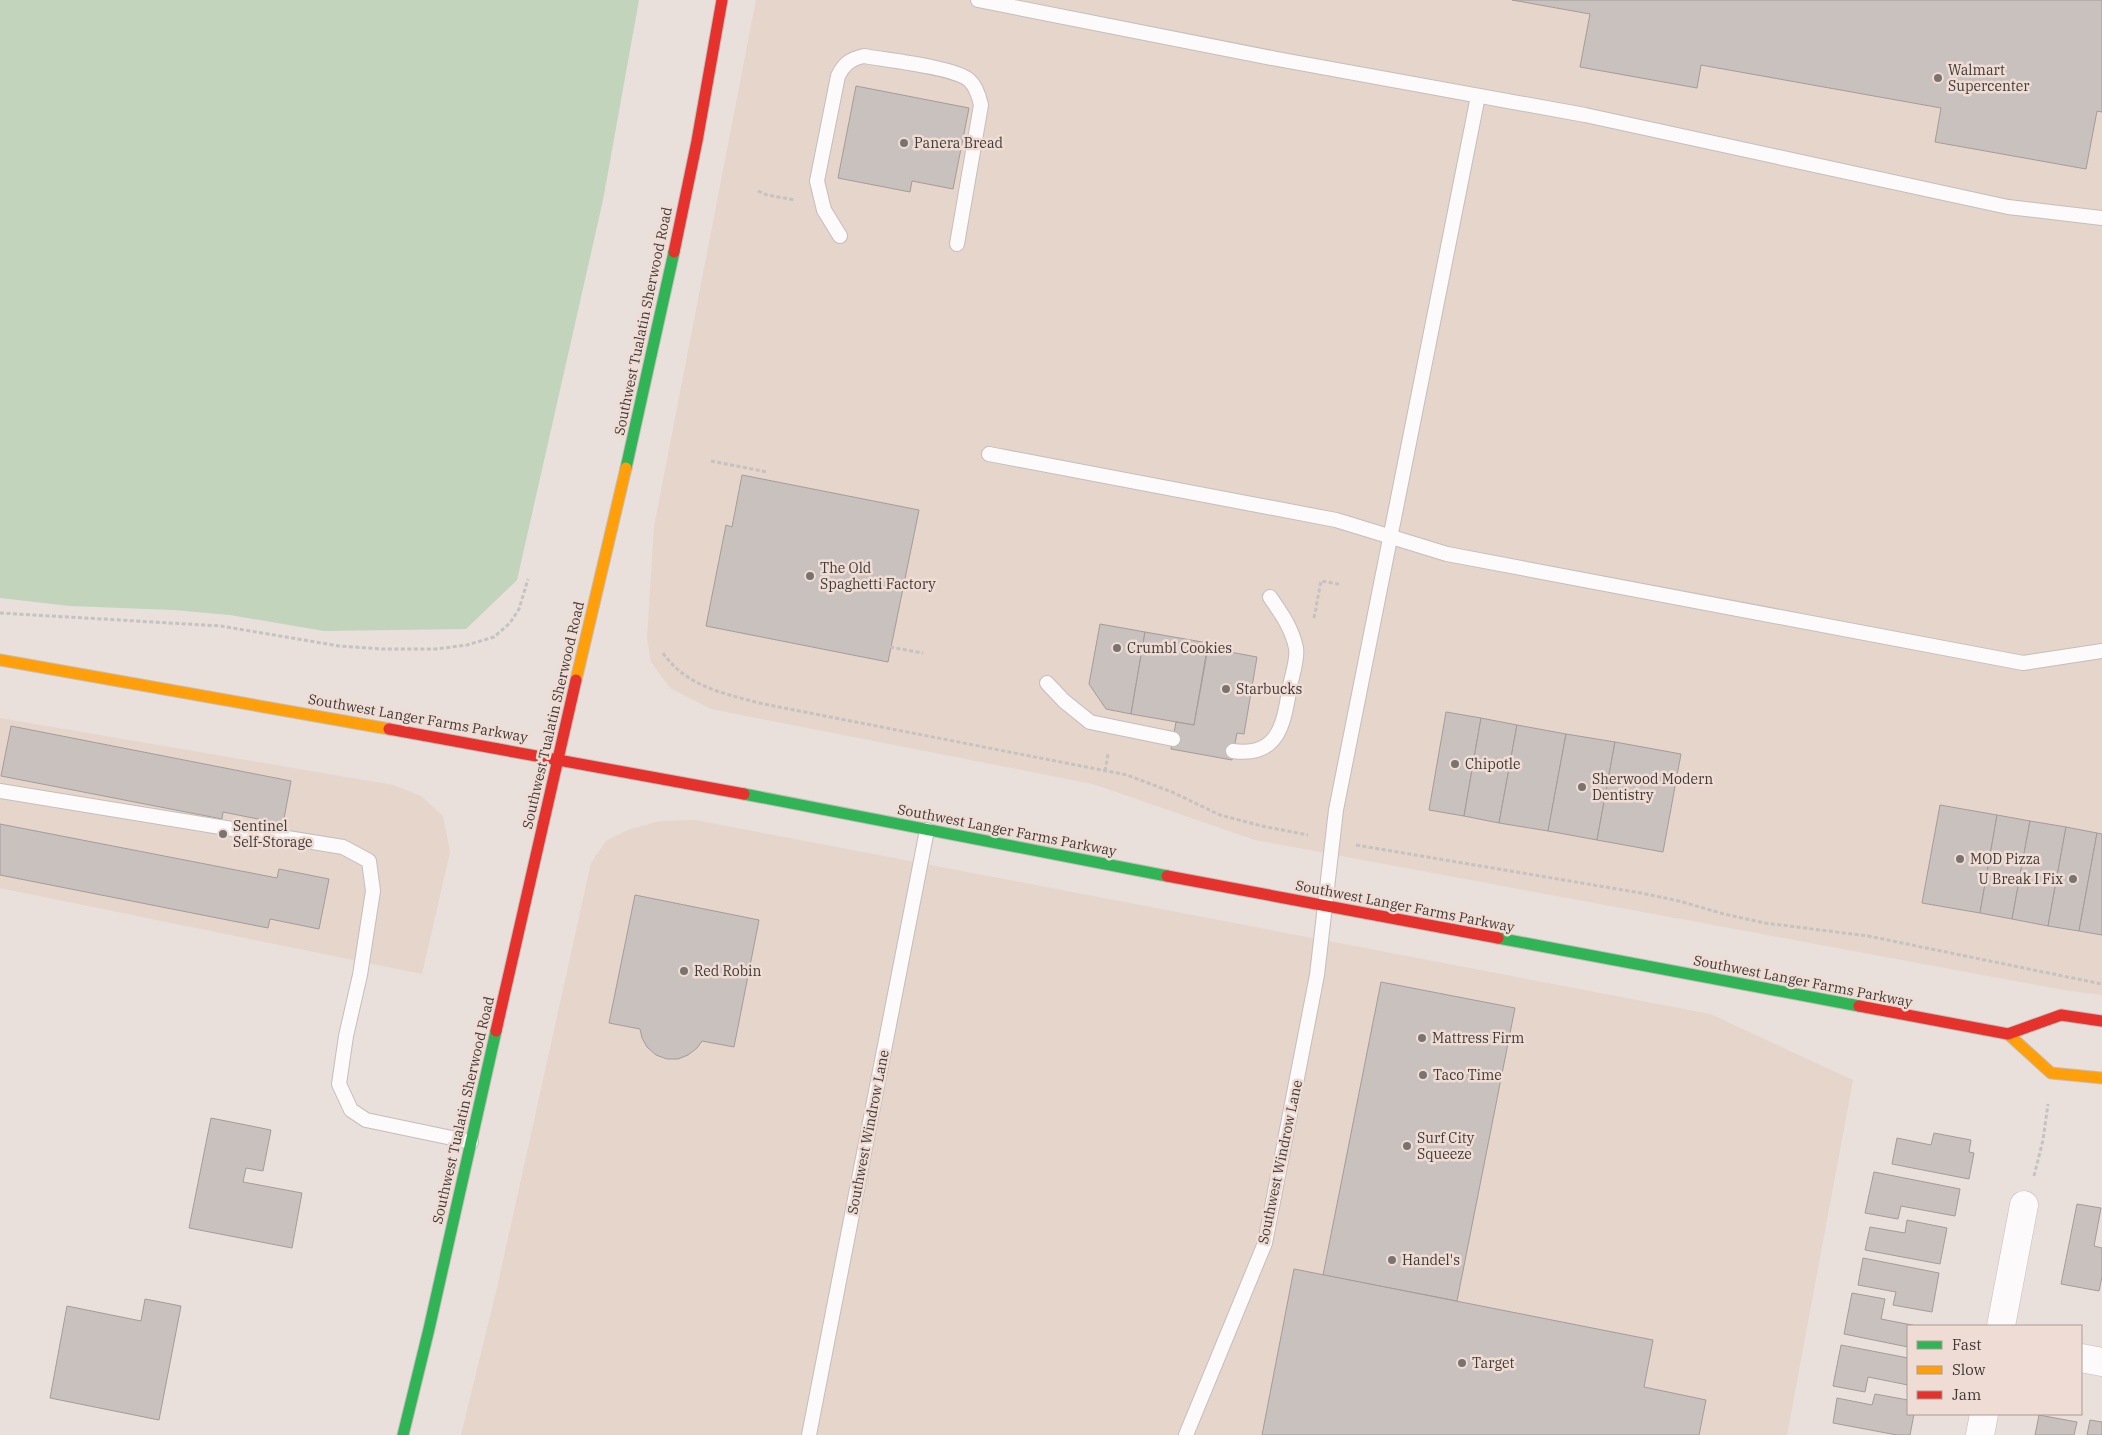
<svg xmlns="http://www.w3.org/2000/svg" width="2102" height="1435" viewBox="0 0 2102 1435" font-family="'IBM Plex Serif',serif">
  <rect width="100%" height="100%" fill="#e9dfdb"/>
  <g fill="#e5d5cb">
    <path d="M756 0H2102V995L2064 990 1255 840 1093 784 711 709 670 688 651 662 647 638 654 527Z"/>
    <path d="M0 718 393 785 421 796 443 816 450 852 422 974 0 888Z"/>
    <path d="M695 820 1710 1014 1853 1080 1787 1435H461L497 1288 591 863 606 841 628 830 660 821Z"/>
  </g>
  <path fill="#c2d4bc" d="M0 0H639L603 200 517 580 466 629 324 631 230 615 173 610 70 606 0 598Z"/>
  <g fill="#c9c1be" stroke="#a49c99">
    <path d="M1512 0H2102V112L2097 111 2086 169 1935 142 1941 108 1701 65 1697 88 1580 67 1590 14Z"/>
    <path d="M856 86 969 108 953 189 912 181 910 192 838 178Z"/>
    <path d="M742 475 919 510 888 662 706 626 726 525 732 527Z"/>
    <path d="M1100 624 1145 632 1131 714 1106 709 1089 684Z"/>
    <path d="M1145 632 1208 643 1194 725 1131 714Z"/>
    <path d="M1208 648 1257 657 1244 734 1237 733 1232 760 1171 749 1176 722 1194 725Z"/>
    <path d="M1446 712 1481 718 1464 816 1429 810Z"/>
    <path d="M1481 718 1517 725 1499 823 1464 816Z"/>
    <path d="M1517 725 1566 734 1548 831 1499 823Z"/>
    <path d="M11 726 291 781 283 824 223 812 222 819 1 776Z"/>
    <path d="M1566 734 1615 742 1597 840 1548 831Z"/>
    <path d="M1615 742 1681 754 1663 852 1597 840Z"/>
    <path d="M1940 805 1997 815 1980 913 1922 903Z"/>
    <path d="M1997 815 2030 821 2012 919 1980 913Z"/>
    <path d="M2030 821 2066 827 2048 926 2012 919Z"/>
    <path d="M0 824 277 878 279 869 329 879 319 929 270 919 268 928 0 875Z"/>
    <path d="M2066 827 2097 833 2079 931 2048 926Z"/>
    <path d="M2097 833 2102 834V935L2079 931Z"/>
    <path d="M635 895 759 920 734 1047 702 1041 697 1048 688 1055 678 1059H667L656 1055 647 1047 642 1038 640 1029 609 1023Z"/>
    <path d="M1381 982 1515 1008 1457 1301 1323 1275Z"/>
    <path d="M211 1118 271 1130 263 1171 246 1168 243 1182 302 1193 292 1248 189 1228Z"/>
    <path d="M1934 1133 1971 1140 1969 1152 1974 1153 1969 1179 1892 1164 1897 1138 1931 1145Z"/>
    <path d="M1874 1172 1960 1189 1955 1216 1901 1206 1898 1219 1865 1213Z"/>
    <path d="M2077 1204 2101 1208 2094 1246 2102 1248V1277L2099 1291 2061 1284Z"/>
    <path d="M1907 1220 1947 1228 1940 1264 1865 1250 1870 1227 1905 1233Z"/>
    <path d="M1863 1258 1939 1273 1932 1312 1893 1305 1896 1292 1858 1285Z"/>
    <path d="M1294 1269 1653 1340 1644 1387 1706 1400 1699 1435H1262Z"/>
    <path d="M1852 1293 1885 1299 1881 1319 1917 1326H1908V1347L1844 1334Z"/>
    <path d="M145 1299 181 1306 159 1420 50 1398 67 1306 141 1321Z"/>
    <path d="M1841 1345 1908 1358V1385L1868 1377 1865 1392 1833 1386Z"/>
    <path d="M1875 1394 1908 1400V1414H1914L1910 1435H1897L1833 1423 1837 1398 1872 1405Z"/>
    <path d="M2039 1415 2077 1422 2074 1435H2035Z"/>
    <path d="M2090 1420 2102 1422V1435H2087Z"/>
  </g>
  <g fill="none" stroke-linecap="round" stroke-linejoin="round">
    <g stroke="#c5bebb" stroke-width="16">
      <g id="lane">
        <path d="M978 0 1277 59 1585 115 2008 207 2102 218"/>
        <path d="M840 236 824 210 817 181 838 76C844 64 850 59 864 56 886 60 954 67 969 80 976 86 979 96 981 105L957 244"/>
        <path d="M989 454 1336 520 1447 554 2023 663 2102 651"/>
        <path d="M1047 683 1064 701 1090 722 1173 739"/>
        <path d="M1233 751C1280 758 1284 721 1290 686 1292 675 1298 659 1296 648 1292 628 1281 613 1270 597"/>
        <path d="M0 791 343 847 369 861 373 891 360 975 346 1036 339 1084 351 1110 366 1120 471 1142"/>
        <path d="M809 1435 927 830"/>
        <path d="M1186 1435 1265 1243 1317 975 1336 810 1478 96"/>
      </g>
    </g>
    <g stroke="#c5bebb" stroke-width="29">
      <g id="street">
        <path d="M2001 1326 2024 1205"/>
        <path d="M2081 1358 2102 1362"/>
        <path d="M1980 1435 1984 1414"/>
      </g>
    </g>
    <g stroke="#c5bebb" stroke-width="13">
      <g id="fast">
        <path d="M626 468 674 252"/>
        <path d="M744 794 1167 876"/>
        <path d="M1498 938 1859 1006"/>
        <path d="M403 1435 429 1329 496 1031"/>
      </g>
    </g>
    <g stroke="#c5bebb" stroke-width="13">
      <g id="slow">
        <path d="M0 660 389 729"/>
        <path d="M576 680 626 468"/>
        <path d="M2008 1034 2051 1073 2102 1078"/>
      </g>
    </g>
    <g stroke="#c5bebb" stroke-width="13">
      <g id="jam">
        <path d="M674 252 697 141 722 0"/>
        <path d="M389 729 744 794"/>
        <path d="M1167 876 1498 938"/>
        <path d="M1859 1006 2008 1034 2061 1015 2102 1021"/>
        <path d="M496 1031 576 680"/>
      </g>
    </g>
    <g stroke="#c5c3c1" stroke-width="3" stroke-dasharray="4 2.5" stroke-linecap="butt">
      <path d="M758 191 767 195 795 200"/>
      <path d="M711 461 767 472"/>
      <path d="M0 613 221 626 339 646 383 649H436L467 645 494 637 510 623 519 609 528 579"/>
      <path d="M1314 618 1321 581 1339 584"/>
      <path d="M890 647 923 653"/>
      <path d="M663 653C686 686 722 693 759 703L1127 775 1172 792 1220 815 1262 826 1308 835"/>
      <path d="M1105 771 1108 754 1106 753"/>
      <path d="M1356 845 1641 893 1679 901 1724 914 1765 923 1868 936 2102 984"/>
      <path d="M2034 1176 2043 1140 2048 1104"/>
    </g>
    <use href="#lane" stroke="#fcfafa" stroke-width="14"/>
    <use href="#street" stroke="#fcfafa" stroke-width="28"/>
    <use href="#fast" stroke="#30b455" stroke-width="11"/>
    <use href="#slow" stroke="#ff9f0a" stroke-width="11"/>
    <use href="#jam" stroke="#e5322d" stroke-width="11"/>
  </g>
  <g fill="#7b7370" stroke="#efddd5" stroke-width="2">
    <circle cx="1938" cy="78" r="5"/>
    <circle cx="904" cy="143" r="5"/>
    <circle cx="810" cy="576" r="5"/>
    <circle cx="1117" cy="648" r="5"/>
    <circle cx="1226" cy="689" r="5"/>
    <circle cx="1455" cy="764" r="5"/>
    <circle cx="1582" cy="787" r="5"/>
    <circle cx="223" cy="834" r="5"/>
    <circle cx="1960" cy="859" r="5"/>
    <circle cx="2073" cy="879" r="5"/>
    <circle cx="684" cy="971" r="5"/>
    <circle cx="1422" cy="1038" r="5"/>
    <circle cx="1423" cy="1075" r="5"/>
    <circle cx="1407" cy="1146" r="5"/>
    <circle cx="1392" cy="1260" r="5"/>
    <circle cx="1462" cy="1363" r="5"/>
  </g>
  <g text-anchor="middle" dominant-baseline="central" stroke-width="5" stroke-linejoin="round" paint-order="stroke">
    <g font-size="14" fill="#403936" stroke="#efddd5" text-anchor="start">
      <text x="1948" y="70">Walmart<tspan x="1948" dy="16">Supercenter</tspan></text>
      <text x="914" y="143">Panera Bread</text>
      <text x="820" y="568">The Old<tspan x="820" dy="16">Spaghetti Factory</tspan></text>
      <text x="1127" y="648">Crumbl Cookies</text>
      <text x="1236" y="689">Starbucks</text>
      <text x="1465" y="764">Chipotle</text>
      <text x="1592" y="779">Sherwood Modern<tspan x="1592" dy="16">Dentistry</tspan></text>
      <text x="233" y="826">Sentinel<tspan x="233" dy="16">Self-Storage</tspan></text>
      <text x="1970" y="859">MOD Pizza</text>
      <text x="2063" y="879" text-anchor="end">U Break I Fix</text>
      <text x="694" y="971">Red Robin</text>
      <text x="1432" y="1038">Mattress Firm</text>
      <text x="1433" y="1075">Taco Time</text>
      <text x="1417" y="1138">Surf City<tspan x="1417" dy="16">Squeeze</tspan></text>
      <text x="1402" y="1260">Handel's</text>
      <text x="1472" y="1363">Target</text>
    </g>
    <g font-size="14" fill="#403936" stroke="#efddd5">
      <text transform="translate(643 321) rotate(-78)">Southwest Tualatin Sherwood Road</text>
      <text transform="translate(553 715) rotate(-77)">Southwest Tualatin Sherwood Road</text>
      <text transform="translate(418 718) rotate(10)">Southwest Langer Farms Parkway</text>
      <text transform="translate(1007 830) rotate(11)">Southwest Langer Farms Parkway</text>
      <text transform="translate(1405 906) rotate(11)">Southwest Langer Farms Parkway</text>
      <text transform="translate(1803 981) rotate(11)">Southwest Langer Farms Parkway</text>
      <text transform="translate(463 1110) rotate(-77)">Southwest Tualatin Sherwood Road</text>
      <text transform="translate(868 1132) rotate(-79)">Southwest Windrow Lane</text>
      <text transform="translate(1280 1162) rotate(-78)">Southwest Windrow Lane</text>
    </g>
  </g>
  <rect x="1907" y="1325" width="175" height="90" fill="#efddd5" stroke="#a99b95"/>
  <rect x="1917" y="1341" width="25" height="8" fill="#30b455" stroke="#a99b95"/>
  <text x="1952" y="1350" font-size="15" fill="#403936">Fast</text>
  <rect x="1917" y="1366" width="25" height="8" fill="#ff9f0a" stroke="#a99b95"/>
  <text x="1952" y="1375" font-size="15" fill="#403936">Slow</text>
  <rect x="1917" y="1391" width="25" height="8" fill="#e5322d" stroke="#a99b95"/>
  <text x="1952" y="1400" font-size="15" fill="#403936">Jam</text>
</svg>
